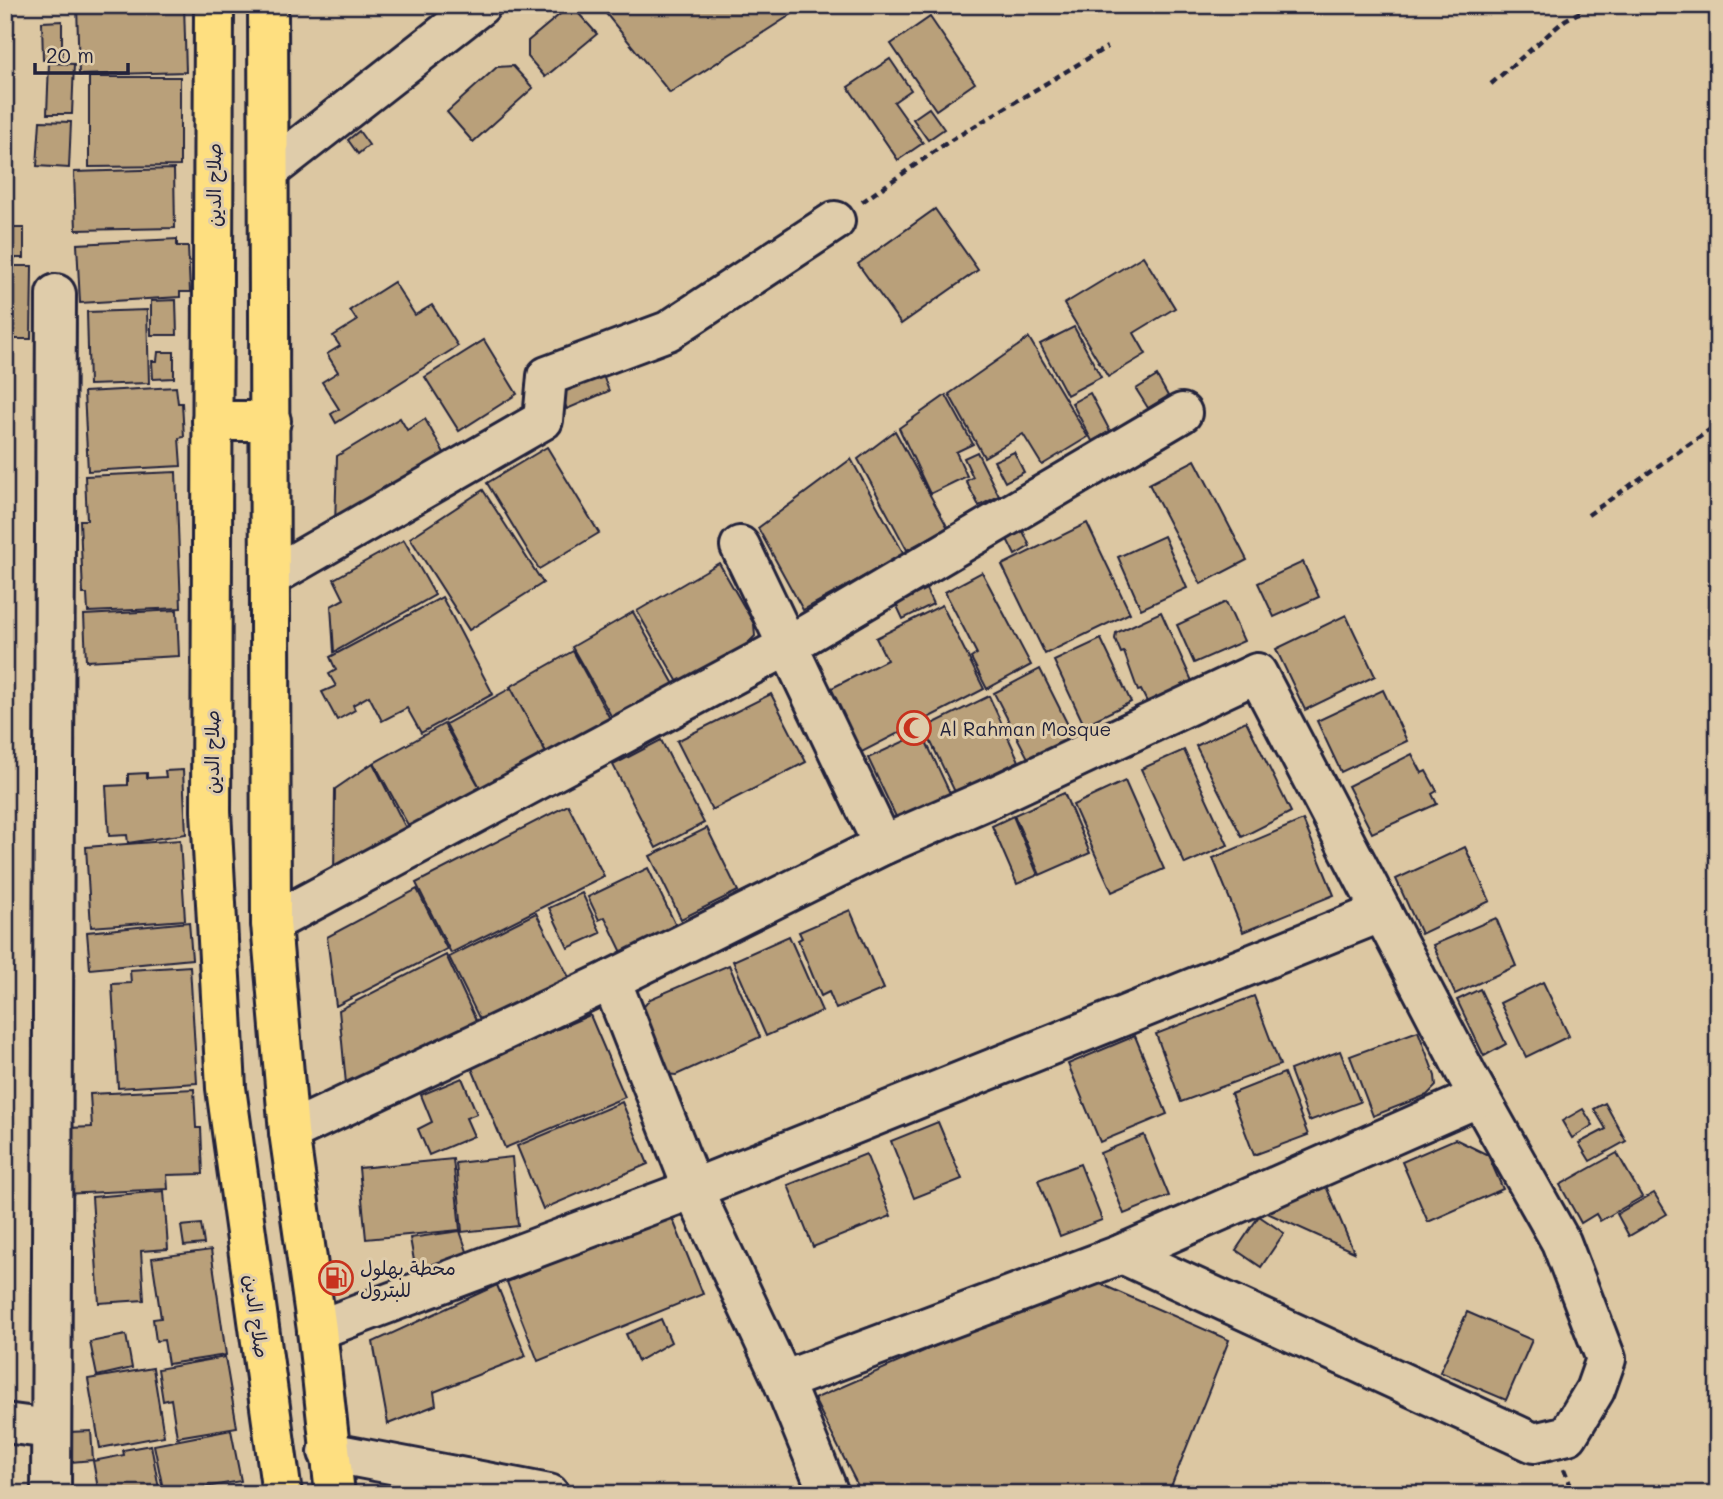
<svg xmlns="http://www.w3.org/2000/svg" width="1723" height="1499" viewBox="0 0 1723 1499" font-family="Mali,'Playpen Sans Arabic',sans-serif">
  <rect width="100%" height="100%" fill="#dcc7a2"/>
  <filter id="ink" filterUnits="userSpaceOnUse"><feTurbulence type="fractalNoise" baseFrequency=".0143" numOctaves="2"/><feDisplacementMap in="SourceGraphic" scale="14" xChannelSelector="R" yChannelSelector="G"/><feConvolveMatrix kernelMatrix="1 2 1 2 8 2 1 2 1" color-interpolation-filters="sRGB"/></filter>
  <g filter="url(#ink)">
    <g fill="#b9a07a" stroke="#22223b" stroke-width="2">
      <path d="M77 5H184L186 72 79 75Z"/>
      <path d="M571 5 597 34 545 77 528 57V41Z"/>
      <path d="M599 5H806L670 93Z"/>
      <path d="M930 17 975 83 936 110 891 44Z"/>
      <path d="M62 21V59L43 60 42 22Z"/>
      <path d="M890 59 911 90 894 102 923 143 898 160 848 87Z"/>
      <path d="M49 63 74 64 72 114H47Z"/>
      <path d="M513 66 533 88 473 142 447 112 497 67Z"/>
      <path d="M89 77H180V166L89 167Z"/>
      <path d="M929 108 944 129 928 140 913 119Z"/>
      <path d="M40 121 71 122 69 168 37 166Z"/>
      <path d="M359 131 369 145 358 154 348 140Z"/>
      <path d="M174 169 175 228 76 230 74 172Z"/>
      <path d="M935 209 978 270 901 324 858 264Z"/>
      <rect x="5" y="228" width="19" height="30"/>
      <path d="M177 239V246H188L190 292H180V297L80 303 77 244Z"/>
      <path d="M1143 256 1175 308 1134 333 1146 354 1108 377 1064 304Z"/>
      <path d="M5 266H32L31 339H5Z"/>
      <path d="M394 282 415 315 432 305 458 346 336 423 331 414 339 409 322 382 338 372 327 354 340 346 333 336 357 321 350 310Z"/>
      <path d="M176 300 177 335H151V301Z"/>
      <path d="M147 310 149 383 89 385 87 312Z"/>
      <path d="M1074 327 1101 377 1067 395 1040 344Z"/>
      <path d="M1029 338 1088 437 1042 465 1023 434 984 457 949 394Z"/>
      <path d="M484 340 517 394 459 431 425 377Z"/>
      <path d="M158 352H174V378L153 379 152 361H157Z"/>
      <path d="M600 368 609 391 567 409 557 386Z"/>
      <path d="M1157 376 1168 396 1148 408 1136 389Z"/>
      <path d="M176 387 178 403H182L184 437 179 438 181 466 88 471 84 392Z"/>
      <path d="M1090 393 1110 431 1092 441 1072 403Z"/>
      <path d="M946 395 973 444 956 452 967 476 930 494 899 428Z"/>
      <path d="M400 418 407 430 425 419 448 460 335 526 337 456Z"/>
      <path d="M895 431 948 528 907 550 858 459Z"/>
      <path d="M547 447 599 533 539 569 487 483Z"/>
      <path d="M977 452 999 496 979 506 966 481 973 477 964 458Z"/>
      <path d="M1014 452 1024 472 1005 482 994 461Z"/>
      <path d="M851 459 904 554 803 610 758 528Z"/>
      <path d="M1195 460 1247 560 1201 584 1149 484Z"/>
      <path d="M176 472 181 608 88 612 87 594H83L80 520H87L85 476Z"/>
      <path d="M483 490 543 583 469 630 410 538Z"/>
      <path d="M1087 523 1130 613 1045 654 1002 565Z"/>
      <path d="M1023 531 1030 546 1015 555 1007 539Z"/>
      <path d="M1164 536 1187 588 1141 609 1118 557Z"/>
      <path d="M404 540 435 595 334 652 331 606 344 599 334 579Z"/>
      <path d="M1303 562 1319 597 1274 617 1258 583Z"/>
      <path d="M719 563 754 624 755 636 746 645 679 684 637 611Z"/>
      <path d="M982 572 1031 665 987 689 971 658 977 654 945 592Z"/>
      <path d="M926 589 933 604 903 619 896 604Z"/>
      <path d="M442 597 493 694 421 733 407 708 382 721 369 696 353 705 355 710 337 720 322 692 336 686 329 674 336 670 330 657Z"/>
      <path d="M1226 602 1244 641 1194 663 1177 625Z"/>
      <path d="M942 605 984 689 858 754 826 691 887 660 876 638Z"/>
      <path d="M177 610 179 656 86 661 84 615Z"/>
      <path d="M633 612 675 686 614 721 572 647Z"/>
      <path d="M1161 612 1192 681 1147 702 1141 690 1138 691 1124 652 1121 653 1115 639 1116 633Z"/>
      <path d="M1346 615 1375 676 1305 710 1276 649Z"/>
      <path d="M1101 639 1131 702 1084 725 1054 661Z"/>
      <path d="M573 651 613 724 550 759 510 687Z"/>
      <path d="M1040 669 1075 739 1030 762 994 693Z"/>
      <path d="M511 688 548 757 483 793 446 724Z"/>
      <path d="M1383 690 1407 741 1341 772 1317 721Z"/>
      <path d="M771 694 806 762 712 810 677 741Z"/>
      <path d="M989 696 1019 761 955 792 924 728Z"/>
      <path d="M1246 721 1291 812 1242 837 1196 746Z"/>
      <path d="M444 724 484 795 413 834 374 763Z"/>
      <path d="M922 733 955 804 898 821 868 758Z"/>
      <path d="M661 740 704 823 656 848 613 765Z"/>
      <path d="M1184 750 1228 845 1185 864 1141 769Z"/>
      <path d="M1412 754 1422 773 1426 771 1437 791 1432 794 1437 804 1372 833 1348 786Z"/>
      <path d="M373 763 410 836 334 878 335 789Z"/>
      <path d="M183 770 186 834 128 843 127 835 109 836 106 786 128 785V774L147 773V778L166 777 165 771Z"/>
      <path d="M1125 781 1164 869 1112 892 1073 805Z"/>
      <path d="M1064 793 1090 853 1040 875 1014 815Z"/>
      <path d="M568 805 604 876 451 953 416 883Z"/>
      <path d="M1013 816 1038 875 1017 884 992 826Z"/>
      <path d="M1303 820 1334 895 1243 932 1213 858Z"/>
      <path d="M707 828 738 891 681 919 650 856Z"/>
      <path d="M180 840 185 920 91 927 86 847Z"/>
      <path d="M1465 847 1490 901 1421 934 1396 879Z"/>
      <path d="M648 868 682 938 628 965 605 917 599 920 588 897Z"/>
      <path d="M417 889 447 949 336 1006 327 937Z"/>
      <path d="M582 893 601 933 568 948 549 908Z"/>
      <path d="M850 910 884 989 836 1009 829 992 821 996 798 940 802 938 799 932Z"/>
      <path d="M536 913 573 985 485 1030 449 957Z"/>
      <path d="M1496 918 1516 966 1455 994 1433 945Z"/>
      <path d="M189 922 192 959 90 969 87 932Z"/>
      <path d="M789 936 822 1011 766 1036 733 961Z"/>
      <path d="M446 955 481 1031 379 1080 346 1084 339 1010Z"/>
      <path d="M729 965 760 1037 676 1075 666 1074 641 1010 650 999Z"/>
      <path d="M190 966 197 1083 118 1088 112 984 131 983 130 970Z"/>
      <path d="M1543 982 1569 1036 1526 1057 1500 1003Z"/>
      <path d="M1480 989 1506 1044 1484 1056 1457 1000Z"/>
      <path d="M1254 996 1280 1065 1181 1102 1156 1034Z"/>
      <path d="M590 1015 625 1097 505 1148 471 1066Z"/>
      <path d="M1418 1031 1435 1076 1436 1086 1427 1095 1373 1116 1350 1056Z"/>
      <path d="M1135 1036 1167 1114 1100 1142 1068 1064Z"/>
      <path d="M1340 1051 1360 1102 1309 1121 1290 1070Z"/>
      <path d="M1284 1073 1308 1135 1254 1155 1231 1094Z"/>
      <path d="M462 1078 477 1114 466 1118 474 1136 429 1155 418 1129 432 1122 421 1095Z"/>
      <path d="M194 1089 196 1128H201L203 1174 167 1175 168 1189 63 1194 68 1128 92 1127 90 1094Z"/>
      <path d="M622 1102 648 1164 543 1209 517 1146Z"/>
      <path d="M1605 1103 1626 1141 1590 1161 1579 1143 1606 1129 1594 1109Z"/>
      <path d="M1583 1109 1593 1125 1572 1138 1562 1121Z"/>
      <path d="M938 1122 962 1179 914 1198 891 1141Z"/>
      <path d="M1144 1135 1169 1196 1124 1214 1100 1153Z"/>
      <path d="M1455 1139 1488 1155 1503 1189 1428 1222 1402 1162Z"/>
      <path d="M1617 1153 1642 1197 1600 1221 1596 1214 1581 1223 1560 1185Z"/>
      <path d="M866 1154 891 1216 813 1247 788 1185Z"/>
      <path d="M512 1157 518 1226 462 1232 456 1163Z"/>
      <path d="M453 1159 460 1230 366 1239 359 1168Z"/>
      <path d="M1080 1164 1102 1220 1060 1236 1038 1180Z"/>
      <path d="M1323 1179 1354 1252 1256 1208Z"/>
      <path d="M164 1191 168 1249 141 1251 144 1300 99 1303 92 1197Z"/>
      <path d="M1654 1193 1667 1214 1629 1236 1617 1214Z"/>
      <path d="M671 1215 703 1294 538 1361 507 1282Z"/>
      <path d="M1259 1216 1284 1233 1261 1267 1236 1250Z"/>
      <path d="M201 1224 204 1244 184 1246 181 1226Z"/>
      <path d="M460 1231 471 1263 417 1278 410 1238Z"/>
      <path d="M211 1250 226 1355 168 1364 164 1340 156 1341 153 1319 161 1318 152 1258Z"/>
      <path d="M1089 1279 1229 1340 1168 1494H862L814 1399Z"/>
      <path d="M497 1285 526 1356 434 1392 436 1405 388 1424 373 1342Z"/>
      <path d="M1467 1312 1532 1340 1506 1400 1440 1372Z"/>
      <path d="M661 1319 671 1342 638 1361 626 1334Z"/>
      <path d="M126 1335 132 1368 97 1376 90 1342Z"/>
      <path d="M225 1357 237 1427 177 1437 171 1399 163 1401 158 1369Z"/>
      <path d="M153 1368 164 1436 100 1448 88 1379Z"/>
      <path d="M231 1430 241 1481 164 1494 154 1445Z"/>
      <path d="M91 1431 93 1460 71 1462 69 1432Z"/>
      <path d="M151 1445 160 1494H99L93 1461 124 1455 123 1450Z"/>
      <path d="M239 1486 240 1494H197Z"/>
    </g>
    <g fill="none" stroke-linecap="round" stroke-linejoin="round">
      <g stroke="#22223b" stroke-width="44">
        <g id="minor">
          <path d="M270 170 481 5"/>
          <path d="M740 546 883 845"/>
          <path d="M272 576 543 420 547 376 668 331 835 221"/>
          <path d="M271 923 787 646 1182 413"/>
          <path d="M611 980 693 1189 783 1381 829 1494"/>
          <path d="M289 1132 611 980 883 845 995 796 1257 673 1467 1075 1561 1242 1606 1359 1595 1390 1568 1435 1534 1443 1122 1254"/>
          <path d="M317 1330 693 1189 1382 912"/>
          <path d="M783 1381 1122 1254 1479 1097"/>
          <path d="M5 1423 50 1429"/>
          <path d="M328 1452 549 1494"/>
          <path d="M51 1494 56 294"/>
        </g>
      </g>
      <g stroke="#22223b" stroke-width="44">
        <path id="major" d="M212 421H271"/>
      </g>
      <g stroke="#22223b" stroke-width="44">
        <g id="highway">
          <path d="M214 5 211 811 226 1088 282 1494"/>
          <path d="M268 5 271 923 289 1132 317 1330 335 1494"/>
        </g>
      </g>
      <g stroke="#22223b" stroke-width="4.5" stroke-dasharray="7 5" stroke-linecap="butt">
        <path d="M1491 84 1565 20 1593 5"/>
        <path d="M862 202 948 142 1107 47"/>
        <path d="M1588 515 1718 424"/>
        <path d="M1564 1469 1574 1494"/>
      </g>
      <use href="#minor" stroke="#dfccaa" stroke-width="38"/>
      <use href="#major" stroke="#fedf80" stroke-width="38"/>
      <use href="#highway" stroke="#fedf80" stroke-width="38"/>
    </g>
  </g>
  <defs>
    <g id="mosque-ring" transform="scale(1.75)"><circle r="9.5" fill="#dfccaa" stroke="#c8321e" stroke-width="1.5"/><path d="M3.5-4.9A6 6 0 1 0 3.5 4.9A5 5 0 1 1 3.5-4.9Z" fill="#c8321e"/></g>
    <g id="fuel-ring" transform="scale(1.75)"><circle r="9.5" fill="#dfccaa" stroke="#c8321e" stroke-width="1.5"/><path d="M-5.5-6h7V0h2V4h1.3V-2.5L3-4.5l.8-.8L6-3V5H2.5V1h-1V6h-7ZM-4.2-4.7v3.2H.2V-4.7Z" fill="#c8321e"/></g>
  </defs>
  <g fill-rule="evenodd">
    <use href="#mosque-ring" x="914" y="728"/>
    <use href="#fuel-ring" x="336" y="1278"/>
  </g>
  <g text-anchor="middle" dominant-baseline="central" stroke-width="6" stroke-linejoin="round" paint-order="stroke">
    <g font-size="19" fill="#22223b" stroke="#dfccaa">
      <text transform="translate(213 185) rotate(-90)">صلاح الدين</text>
      <text transform="translate(211 752) rotate(-90)">صلاح الدين</text>
      <text transform="translate(257 1316) rotate(82)">صلاح الدين</text>
    </g>
    <g font-size="19" fill="#22223b" stroke="#dfccaa" text-anchor="start">
      <text x="939" y="728">Al Rahman Mosque</text>
      <text x="360" y="1267">محطة بهلول<tspan x="360" dy="22">للبترول</tspan></text>
    </g>
  </g>
  <rect width="1723" height="1499" fill="none" stroke="#dfccaa" stroke-width="28"/>
  <rect x="14" y="14" width="1695" height="1471" fill="none" stroke="#22223b" stroke-width="2.5" filter="url(#ink)"/>
  <path d="M35 63v10h93v-10" fill="none" stroke="#22223b" stroke-width="3.5"/>
  <text x="46" y="63" font-size="21" fill="#22223b" stroke="#dfccaa" stroke-width="5" paint-order="stroke">20 m</text>
</svg>
